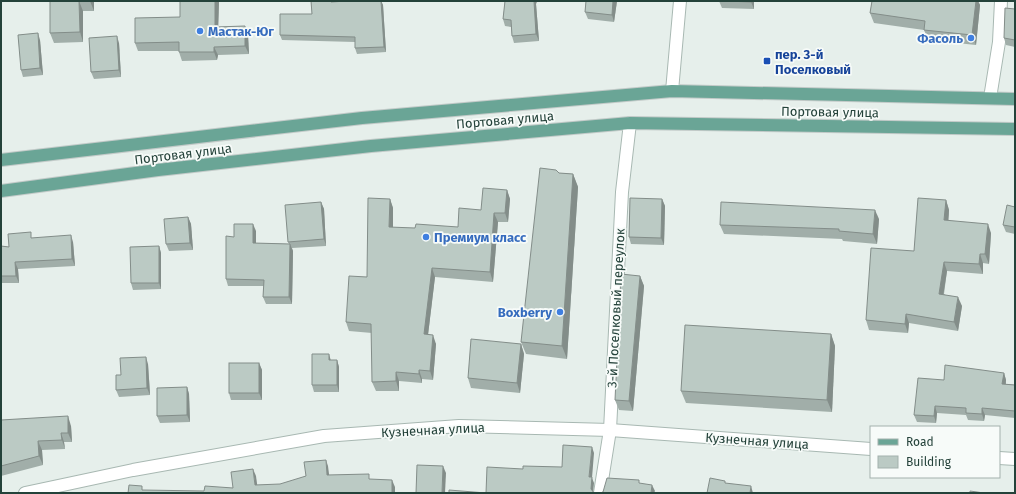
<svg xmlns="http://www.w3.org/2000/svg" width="1016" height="494" viewBox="0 0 1016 494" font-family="'Fira Sans',sans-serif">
  <rect width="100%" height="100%" fill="#e6efeb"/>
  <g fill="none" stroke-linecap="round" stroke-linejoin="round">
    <g stroke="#a8b8b2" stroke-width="14">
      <g id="minor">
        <path d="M672 91 680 1"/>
        <path d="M990 98 999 42 1001 1"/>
        <path d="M999 458 1015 459"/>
        <path d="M25 493 133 470 324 436 459 426 610 430 871 449"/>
        <path d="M600 493 610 430 622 192 630 123"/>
      </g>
    </g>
    <g stroke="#c2cac8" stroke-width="14">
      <g id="primary">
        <path d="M1 160 362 118 672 91 1015 99"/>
        <path d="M1 191 158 170 371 146 630 123 1015 129"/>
      </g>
    </g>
    <use href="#minor" stroke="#fff" stroke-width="12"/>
    <use href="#primary" stroke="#6aa596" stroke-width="12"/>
  </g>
  <g fill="#a1aea9">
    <path d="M50 1H94V11H83V42L54 43 50 33Z"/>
    <path d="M180 1H219L218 27 248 35 249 54 218 55 217 60 182 61 179 52V51H138L135 43 180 17Z"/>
    <path d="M311 1H332L333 2 347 1H381L383 5 386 52 357 54 355 48V42L282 40 280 35 312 14Z"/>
    <path d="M505 1H537L536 4 539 41 514 43 512 36 511 27 505 26 503 19Z"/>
    <path d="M586 1H617L614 22 588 19 585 12Z"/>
    <path d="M719 1H754V9L722 8Z"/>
    <path d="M872 1H978L980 5 976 45 928 40 924 30 874 23 870 13Z"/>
    <path d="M1015 9V47L1006 45 1004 38Z"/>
    <path d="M40 40 43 75 23 77 21 70Z"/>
    <path d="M119 43 121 77 94 79 91 72Z"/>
    <path d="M559 173 573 174 578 187 567 359 526 354 521 342Z"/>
    <path d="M507 190 510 199 508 222H498L493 282 435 277 428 335 436 344 433 380 422 379V383L399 381V391H376L372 382V333L349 331 346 322 367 277 390 199 393 208V228H415L458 227 481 210Z"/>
    <path d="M662 199 665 206 664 245 631 244 629 237Z"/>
    <path d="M946 200 949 210 948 220 991 233 989 264 983 263V274L947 271 944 294 962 306 958 331 909 323 908 333 869 330 866 320 914 251Z"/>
    <path d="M321 202 324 209 326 246 292 248 293 251 292 304H266L263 297 264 286H228L226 279 234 237 256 231V243L289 244 288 242Z"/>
    <path d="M1015 207V234L1006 232 1003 225Z"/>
    <path d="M188 217 191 224 193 250 169 251 166 244Z"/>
    <path d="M879 219 877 244 843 241 842 239 724 234 720 225Z"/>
    <path d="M33 238 73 242 75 266 18 269 19 283H1V246L9 247Z"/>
    <path d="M159 246 161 253V289L133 290 131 283Z"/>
    <path d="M640 276 644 286 633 411 619 410 615 400Z"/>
    <path d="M831 334 835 346 832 412 686 403 681 391Z"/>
    <path d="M521 344 524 354 520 393 471 388 468 378Z"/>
    <path d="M337 360 339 367V392H314L312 385Z"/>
    <path d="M259 363 262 370V400H231L229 393Z"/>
    <path d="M148 364 150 395 119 397 116 390 121 375Z"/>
    <path d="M1004 373 1006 380V384L1015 385V418L985 415 984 421 968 420 966 415 937 413 936 423 917 422 914 415 944 380Z"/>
    <path d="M187 387 189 394 190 422 160 423 157 416Z"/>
    <path d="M1 420 71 426 72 442H64L65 449 42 450 43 465 1 476Z"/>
  </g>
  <g fill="#838d89">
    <path d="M79 1 83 11V42L80 32Z"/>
    <path d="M90 1H94V11Z"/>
    <path d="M215 1H219L218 36 215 27Z"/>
    <path d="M381 1 383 5 386 52 384 47Z"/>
    <path d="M534 1H537L536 4 539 41 536 34Z"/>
    <path d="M613 1H617L614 22 612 15Z"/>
    <path d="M751 1H754V9L751 2Z"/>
    <path d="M976 1H978L980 5 976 45 972 35Z"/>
    <path d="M245 26 248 35 249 54 245 46Z"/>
    <path d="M38 33 40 40 43 75 40 68Z"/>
    <path d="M117 36 119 43 121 77 119 70Z"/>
    <path d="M214 47 218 55 217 60 214 52Z"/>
    <path d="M573 174 578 187 567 359 562 346Z"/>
    <path d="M507 190 510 199 508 222 505 213Z"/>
    <path d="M390 199 393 208V236L389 227Z"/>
    <path d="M662 199 665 206 664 245 661 238Z"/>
    <path d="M946 200 949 210 948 229 944 220Z"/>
    <path d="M321 202 324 209 326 246 324 239Z"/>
    <path d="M875 210 879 219 877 244 873 234Z"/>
    <path d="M494 213 498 222 493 282 490 272Z"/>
    <path d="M188 217 191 224 193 250 190 243Z"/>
    <path d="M253 224 256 231V250L253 243Z"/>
    <path d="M988 224 991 233 989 264 985 254Z"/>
    <path d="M71 235 73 242 75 266 72 259Z"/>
    <path d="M290 244 293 251 292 304 289 297Z"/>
    <path d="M159 246 161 253V289L159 283Z"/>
    <path d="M980 254 983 263V274L979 264Z"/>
    <path d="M15 262 18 269 19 283 16 276Z"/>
    <path d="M944 262 947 271 942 303 939 294Z"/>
    <path d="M432 268 435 277 427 343 424 334Z"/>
    <path d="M640 276 644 286 633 411 629 401Z"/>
    <path d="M958 297 962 306 958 331 954 322Z"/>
    <path d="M906 314 909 323 908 333 905 324Z"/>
    <path d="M831 334 835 346 832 412 827 400Z"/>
    <path d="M433 335 436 344 433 380 430 371Z"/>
    <path d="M521 344 524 354 520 393 517 383Z"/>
    <path d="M329 354 331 361 329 360Z"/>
    <path d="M146 357 148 364 150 395 147 388Z"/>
    <path d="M337 360 339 367V392L337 385Z"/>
    <path d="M259 363 262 370V400L259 393Z"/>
    <path d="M419 370 422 379V383L419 374Z"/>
    <path d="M396 372 399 381V391L396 381Z"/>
    <path d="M1004 373 1006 380 1005 390 1002 384Z"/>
    <path d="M187 387 189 394 190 422 187 415Z"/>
    <path d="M935 406 937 413 936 423 934 416Z"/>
    <path d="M982 408 985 415 984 421 982 414Z"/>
    <path d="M68 416 71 426 72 442 68 433Z"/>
    <path d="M61 433 64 442 65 449 62 440Z"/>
    <path d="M38 441 42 450 43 465 39 456Z"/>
    <path d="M592 447 594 453 592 478 594 483 593 493 591 489 589 477Z"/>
    <path d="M326 460 328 466 330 482 327 475Z"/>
    <path d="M443 466 446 473 445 493H442Z"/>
    <path d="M253 469 256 476 258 491 255 485Z"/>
    <path d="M392 480 395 487V493H392Z"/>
    <path d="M652 485 655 491 654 493H651Z"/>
    <path d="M751 486 753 493H750Z"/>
  </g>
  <g fill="#bbcac4" stroke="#838d89">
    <path d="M50 1H84H79L80 32 50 33Z"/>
    <path d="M180 1H215V27L245 26V46L214 47V52H179V42L135 43V18L180 17Z"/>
    <path d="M311 1H331V2L347 1H381L384 47 355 48V37L280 35V14H312Z"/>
    <path d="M505 1H534L536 34 512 36 511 20 503 19Z"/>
    <path d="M586 1H613L612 15 585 12Z"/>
    <path d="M726 1H751V2Z"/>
    <path d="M872 1H976L972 35 924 30 925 21 870 13Z"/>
    <path d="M1005 8 1015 9V40L1004 38Z"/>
    <path d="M38 33 40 68 21 70 18 35Z"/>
    <path d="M117 36 119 70 91 72 89 38Z"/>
    <path d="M540 168 556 170 559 173 573 174 562 346 521 342Z"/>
    <path d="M483 188 507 190 505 213H494L490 272 432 268 424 334 433 335 430 371 419 370V374L396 372V381L372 382 371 324 346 322 349 276 367 277 368 198 390 199 389 227 415 228 416 224 458 227 459 208 481 210Z"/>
    <path d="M630 198 662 199 661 238 629 237Z"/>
    <path d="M918 198 946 200 944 220 988 224 985 254H980L979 264 944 262 939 294 958 297 954 322 906 314 905 324 866 320 871 248 914 251Z"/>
    <path d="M321 202 324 239 288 242 285 205Z"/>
    <path d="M721 202 875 210 873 234 839 231V229L720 225Z"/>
    <path d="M1007 205 1015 207V227L1003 225Z"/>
    <path d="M188 217 190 243 166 244 164 219Z"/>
    <path d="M234 224H253V243L290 244 289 297H263L264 280 226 279V236L234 237Z"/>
    <path d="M31 232V238L71 235 72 259 15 262 16 276H1V246L9 247 8 234Z"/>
    <path d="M159 246V283H131L130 247Z"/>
    <path d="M621 274 640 276 629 401 615 400Z"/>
    <path d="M685 325 831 334 827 400 681 391Z"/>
    <path d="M471 339 521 344 517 383 468 378Z"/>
    <path d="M312 354H329V360H337V385H312Z"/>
    <path d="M146 357 147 388 116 390V375H121L120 358Z"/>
    <rect x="229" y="363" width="30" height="30"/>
    <path d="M945 365 1004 373 1002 384 1015 385V411L982 408V414L966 413V408L935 406 934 416 914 415 918 378 944 380Z"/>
    <path d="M187 387V415L157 416V388Z"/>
    <path d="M68 416V433H61L62 440 38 441 39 456 1 466V420Z"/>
    <path d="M563 445 592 447 589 477H592L591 489 594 493H449V490L486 493 487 467 523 469V466L562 467Z"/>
    <path d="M326 460 327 475 369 474V479L392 480V493H128L129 485 142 486V490L204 491 205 486 233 488 231 472 253 469 255 485 280 484 306 476 304 462Z"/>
    <path d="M417 465 443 466 442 493H416Z"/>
    <path d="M607 478 639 480V483L652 485 651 493H600L603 492Z"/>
    <path d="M710 478 725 481V483L751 486 750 493H707Z"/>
    <path d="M970 491 984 493H970Z"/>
  </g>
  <g fill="#3f7fe0" stroke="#f7fbf9" stroke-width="1.5">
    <circle cx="200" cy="31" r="4"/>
    <circle cx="971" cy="38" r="4"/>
    <circle cx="426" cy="237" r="4"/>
    <circle cx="560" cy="312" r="4"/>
  </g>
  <rect fill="#1a4fb4" stroke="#f7fbf9" stroke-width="1.5" x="763" y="57" width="8" height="8" rx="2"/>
  <g text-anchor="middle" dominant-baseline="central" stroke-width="3.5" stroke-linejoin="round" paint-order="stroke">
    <g font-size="13" font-weight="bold" fill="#366cbe" stroke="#f7fbf9" text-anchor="start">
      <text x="208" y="31">Мастак-Юг</text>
      <text x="963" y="38" text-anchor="end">Фасоль</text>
      <text x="434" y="237">Премиум класс</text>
      <text x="552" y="312" text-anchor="end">Boxberry</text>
    </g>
    <g font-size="13" font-weight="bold" fill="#164399" stroke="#f7fbf9" text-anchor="start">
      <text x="775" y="54">пер. 3-й<tspan x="775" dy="15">Поселковый</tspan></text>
    </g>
    <g font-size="13" fill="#24423a" stroke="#f7fbf9">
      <text transform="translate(830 112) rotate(1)">Портовая улица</text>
      <text transform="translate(505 120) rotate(-5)">Портовая улица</text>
      <text transform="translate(183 154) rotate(-7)">Портовая улица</text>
      <text transform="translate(616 308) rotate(-87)">3-й Поселковый переулок</text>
      <text transform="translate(433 430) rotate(-3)">Кузнечная улица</text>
      <text transform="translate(757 441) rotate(4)">Кузнечная улица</text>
    </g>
  </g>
  <rect width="1016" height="494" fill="none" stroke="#24423a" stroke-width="4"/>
  <rect x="870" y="426" width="130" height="52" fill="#f7fbf9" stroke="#a3b1ad"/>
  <rect x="878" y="439" width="20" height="6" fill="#6aa596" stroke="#a3b1ad"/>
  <text x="906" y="446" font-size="12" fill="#24423a">Road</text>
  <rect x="878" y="456" width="20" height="12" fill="#bbcac4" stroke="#a3b1ad"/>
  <text x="906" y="466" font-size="12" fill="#24423a">Building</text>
</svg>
